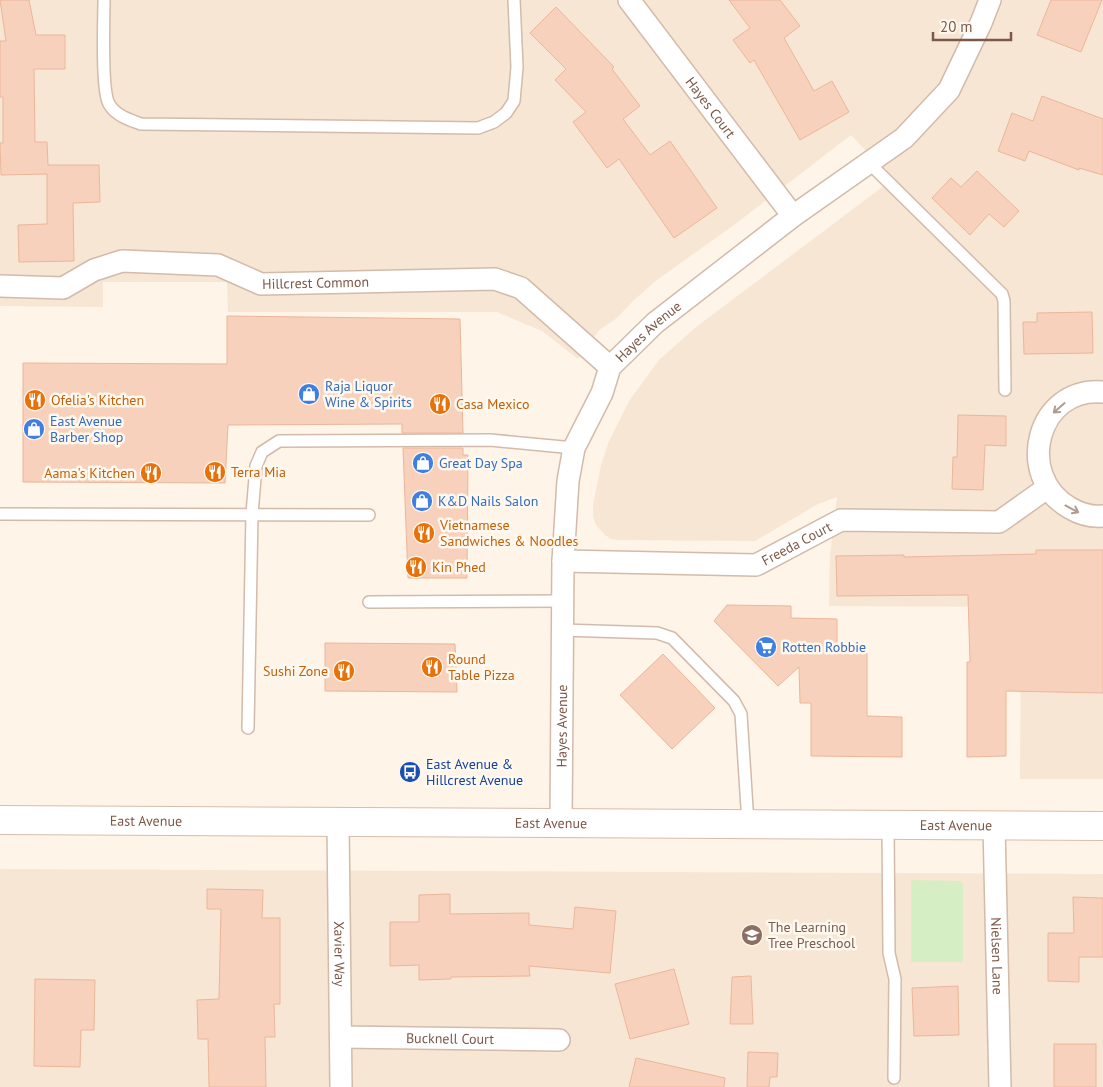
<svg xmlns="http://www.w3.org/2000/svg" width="1103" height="1087" viewBox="0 0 1103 1087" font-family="'PT Sans',sans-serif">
  <rect width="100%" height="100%" fill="#fef4e7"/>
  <g fill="#f7e6d4">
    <path d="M0 0H1103V779H1020L1021 607 829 606 830 555 837 497 818 504 755 541 619 540 611 539 605 535 596 525 593 517V505L601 465 609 441 629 401 659 360 696 327 893 179 851 135 734 225 657 280 634 300 617 318 599 330 578 359 542 331 497 312H228L227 282H103V307L0 306Z"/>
    <path d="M0 869 1103 874V1087H0Z"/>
  </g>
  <path fill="#d6eec3" d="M911 880 960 881 963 885V962H911Z"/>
  <g fill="#f7d1bb" stroke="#ebb69a">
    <path d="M0 0H29L36 35H65V69H34L35 142H47L48 165H99L100 202 73 203 74 261 19 262 18 225 47 224V174L1 175 0 143H3V97H0V41H6Z"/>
    <path d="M729 0H780L800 26 784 38 814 91 832 81 849 112 800 140 754 60 750 63 733 40 750 28Z"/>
    <path d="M1051 0H1102L1081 52 1037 35Z"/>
    <path d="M556 7 614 67 612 69 640 106 623 119 650 155 670 141 717 208 674 238 619 159 607 168 573 122 586 112 555 80 566 69 530 33Z"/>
    <path d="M1042 96 1103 119V175L1079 168V170L1029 151 1025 161 998 151 1012 113 1033 121Z"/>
    <path d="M977 171 1019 211 1004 227 989 214 970 235 932 198 951 178 961 187Z"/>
    <path d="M1092 312 1093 353 1024 354 1023 322H1037V313Z"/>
    <path d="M227 316 460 319 463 433H402V424L228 425 225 483 23 482V363L227 364Z"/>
    <path d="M958 415 1006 416V446L985 445 983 490 952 489 953 457H957Z"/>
    <path d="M403 448H463V455H468L467 578H408Z"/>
    <path d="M1036 550H1103V693L1006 691V756L967 757V662H970L968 595 837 596 836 556 904 555V557L1036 554Z"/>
    <path d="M727 605 791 606V618L837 619V652L867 653V716L902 717V757L811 756V703H800L799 667 778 686 714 621Z"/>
    <path d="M325 643 455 644 457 692 325 691Z"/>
    <path d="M663 654 715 708 672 749 620 695Z"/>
    <path d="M207 889 263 890 262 918H280V1004H274L275 1037H265L266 1087H209L208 1039H198L197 1000 219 999 221 909H207Z"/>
    <path d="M450 894V914L529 913V925L573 929 575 907 616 911 610 973 529 966 530 976 451 977V979L419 980V965L390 966V922H419V895Z"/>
    <path d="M1073 897 1103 898V957H1079V982L1048 981V933H1074Z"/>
    <path d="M674 969 689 1024 630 1039 615 984Z"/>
    <path d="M751 976 753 1024H730L732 977Z"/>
    <path d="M35 979 95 980 94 1030H81L80 1067 34 1066Z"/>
    <path d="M958 986 959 1035 914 1036 912 988Z"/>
    <rect x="1054" y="1044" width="42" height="43"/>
    <path d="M748 1052 778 1053 777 1077H770L769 1087H747Z"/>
    <path d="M636 1058 725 1078 724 1087H629Z"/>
  </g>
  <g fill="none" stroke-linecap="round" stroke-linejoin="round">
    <g stroke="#d2bbab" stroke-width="14">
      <g id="lane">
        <path d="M104 0C104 20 101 90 109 104 116 116 130 120 141 124L478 128 494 122 506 113 514 101 517 67 514 0"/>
        <path d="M869 163 1002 294 1004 301 1005 390"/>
        <path d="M0 514 369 515"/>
        <path d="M369 602 562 601"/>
        <path d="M562 630 657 633 672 638 734 701 741 714 748 824"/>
        <path d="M248 728 252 514 256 466 262 452 279 441 490 440 574 448"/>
        <path d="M888 825 889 953 895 979 894 1078"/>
      </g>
    </g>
    <g stroke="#d2bbab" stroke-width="24">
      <g id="street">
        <path id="s1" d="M629 0 793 216"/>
        <path id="s2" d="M0 286 63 288 94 270 122 261 218 265 261 284 495 279 521 288 610 367"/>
        <path d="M1103 392C1037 386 1014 476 1070 508 1080 514 1092 517 1103 516"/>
        <path id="s3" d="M563 561 756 565 841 520 999 522 1047 488"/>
        <path id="s4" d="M338 822 341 1087"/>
        <path id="s5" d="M561 824 563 561 568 481 574 448 602 393 610 367 655 323 793 216 904 138 949 90 981 23 990 0"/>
        <path id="s6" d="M994 825 1000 1087"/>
        <path id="s7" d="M341 1037 559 1040"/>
      </g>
    </g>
    <g stroke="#d8bdaa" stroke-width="30">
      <g id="secondary">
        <path id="s8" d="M0 820 1103 826"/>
      </g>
    </g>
    <use href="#lane" stroke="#fff" stroke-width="11"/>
    <use href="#street" stroke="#fff" stroke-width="21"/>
    <use href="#secondary" stroke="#fff" stroke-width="28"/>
  </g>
  <defs><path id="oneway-shaft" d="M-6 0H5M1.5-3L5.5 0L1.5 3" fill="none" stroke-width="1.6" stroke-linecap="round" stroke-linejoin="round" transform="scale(1.25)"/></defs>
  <g stroke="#b09b91">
    <use href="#oneway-shaft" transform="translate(1059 408) rotate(139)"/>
    <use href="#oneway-shaft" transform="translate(1072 509) rotate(28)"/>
  </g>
  <defs>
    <g id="shop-disc" transform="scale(1.125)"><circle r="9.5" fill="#3f7fe0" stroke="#fff8ef"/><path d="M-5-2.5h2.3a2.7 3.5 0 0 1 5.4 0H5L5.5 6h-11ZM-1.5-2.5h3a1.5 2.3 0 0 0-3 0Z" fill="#fff"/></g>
    <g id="restaurant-disc" transform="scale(1.125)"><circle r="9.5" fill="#e8710a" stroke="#fff8ef"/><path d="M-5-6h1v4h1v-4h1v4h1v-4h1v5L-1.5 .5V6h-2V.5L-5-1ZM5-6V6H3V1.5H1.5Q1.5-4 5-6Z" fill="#fff"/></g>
    <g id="supermarket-disc" transform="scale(1.125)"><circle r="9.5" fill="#3f7fe0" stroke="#fff8ef"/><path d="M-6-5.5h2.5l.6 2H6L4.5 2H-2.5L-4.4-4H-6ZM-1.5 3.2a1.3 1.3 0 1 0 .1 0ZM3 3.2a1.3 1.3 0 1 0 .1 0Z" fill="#fff"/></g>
    <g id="bus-disc" transform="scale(1.125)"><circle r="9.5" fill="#1a4fb4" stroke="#fff8ef"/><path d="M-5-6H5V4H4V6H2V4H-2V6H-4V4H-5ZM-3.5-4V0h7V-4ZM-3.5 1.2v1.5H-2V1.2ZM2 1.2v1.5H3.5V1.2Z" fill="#fff"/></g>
    <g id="school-disc" transform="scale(1.125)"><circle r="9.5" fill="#8d6e63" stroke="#fff8ef"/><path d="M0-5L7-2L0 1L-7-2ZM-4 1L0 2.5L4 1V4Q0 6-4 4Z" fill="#fff"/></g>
  </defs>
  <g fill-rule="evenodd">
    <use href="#shop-disc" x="309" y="394"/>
    <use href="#restaurant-disc" x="35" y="400"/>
    <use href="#restaurant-disc" x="440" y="404"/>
    <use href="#shop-disc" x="34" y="429"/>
    <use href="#shop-disc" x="423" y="463"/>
    <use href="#restaurant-disc" x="215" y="472"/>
    <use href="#restaurant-disc" x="151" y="473"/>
    <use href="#shop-disc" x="422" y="501"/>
    <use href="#restaurant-disc" x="424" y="533"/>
    <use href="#restaurant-disc" x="416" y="567"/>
    <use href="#supermarket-disc" x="766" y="647"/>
    <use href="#restaurant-disc" x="432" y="667"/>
    <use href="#restaurant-disc" x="344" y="671"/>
    <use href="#bus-disc" x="410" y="772"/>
    <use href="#school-disc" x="752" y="935"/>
  </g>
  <g text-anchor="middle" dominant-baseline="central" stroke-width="5" stroke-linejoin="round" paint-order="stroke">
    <g font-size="14" fill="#7b5848" stroke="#fff8ef">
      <text stroke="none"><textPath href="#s1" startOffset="135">Hayes Court</textPath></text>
      <text stroke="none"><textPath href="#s2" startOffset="326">Hillcrest Common</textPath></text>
      <text stroke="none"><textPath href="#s5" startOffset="518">Hayes Avenue</textPath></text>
      <text stroke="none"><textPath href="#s3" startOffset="239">Freeda Court</textPath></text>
      <text stroke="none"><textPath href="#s5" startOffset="98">Hayes Avenue</textPath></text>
      <text stroke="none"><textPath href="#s8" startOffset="146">East Avenue</textPath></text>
      <text stroke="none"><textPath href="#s8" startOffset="551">East Avenue</textPath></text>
      <text stroke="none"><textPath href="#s8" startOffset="956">East Avenue</textPath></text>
      <text stroke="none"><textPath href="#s4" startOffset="132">Xavier Way</textPath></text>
      <text stroke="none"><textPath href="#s6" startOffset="131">Nielsen Lane</textPath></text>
      <text stroke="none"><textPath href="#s7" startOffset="109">Bucknell Court</textPath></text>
    </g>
    <g font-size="14" fill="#366cbe" stroke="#fff8ef" text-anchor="start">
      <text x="325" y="386">Raja Liquor<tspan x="325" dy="16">Wine &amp; Spirits</tspan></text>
      <text x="50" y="421">East Avenue<tspan x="50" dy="16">Barber Shop</tspan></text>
      <text x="439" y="463">Great Day Spa</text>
      <text x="438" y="501">K&amp;D Nails Salon</text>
      <text x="782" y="647">Rotten Robbie</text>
    </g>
    <g font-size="14" fill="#c56008" stroke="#fff8ef" text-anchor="start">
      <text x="51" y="400">Ofelia's Kitchen</text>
      <text x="456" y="404">Casa Mexico</text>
      <text x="231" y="472">Terra Mia</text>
      <text x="135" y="473" text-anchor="end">Aama's Kitchen</text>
      <text x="440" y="525">Vietnamese<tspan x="440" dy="16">Sandwiches &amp; Noodles</tspan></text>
      <text x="432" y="567">Kin Phed</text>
      <text x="448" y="659">Round<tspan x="448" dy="16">Table Pizza</tspan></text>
      <text x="328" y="671" text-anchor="end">Sushi Zone</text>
    </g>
    <g font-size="14" fill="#164399" stroke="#fff8ef" text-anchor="start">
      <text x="426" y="764">East Avenue &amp;<tspan x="426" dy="16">Hillcrest Avenue</tspan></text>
    </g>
    <g font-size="14" fill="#785e54" stroke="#fff8ef" text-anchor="start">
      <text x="768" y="927">The Learning<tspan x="768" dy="16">Tree Preschool</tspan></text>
    </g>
  </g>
  <path d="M933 32v8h78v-8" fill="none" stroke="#7b5848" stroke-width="2.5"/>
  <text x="940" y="32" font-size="15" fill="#7b5848" stroke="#fff8ef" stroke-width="4" paint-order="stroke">20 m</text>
</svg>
